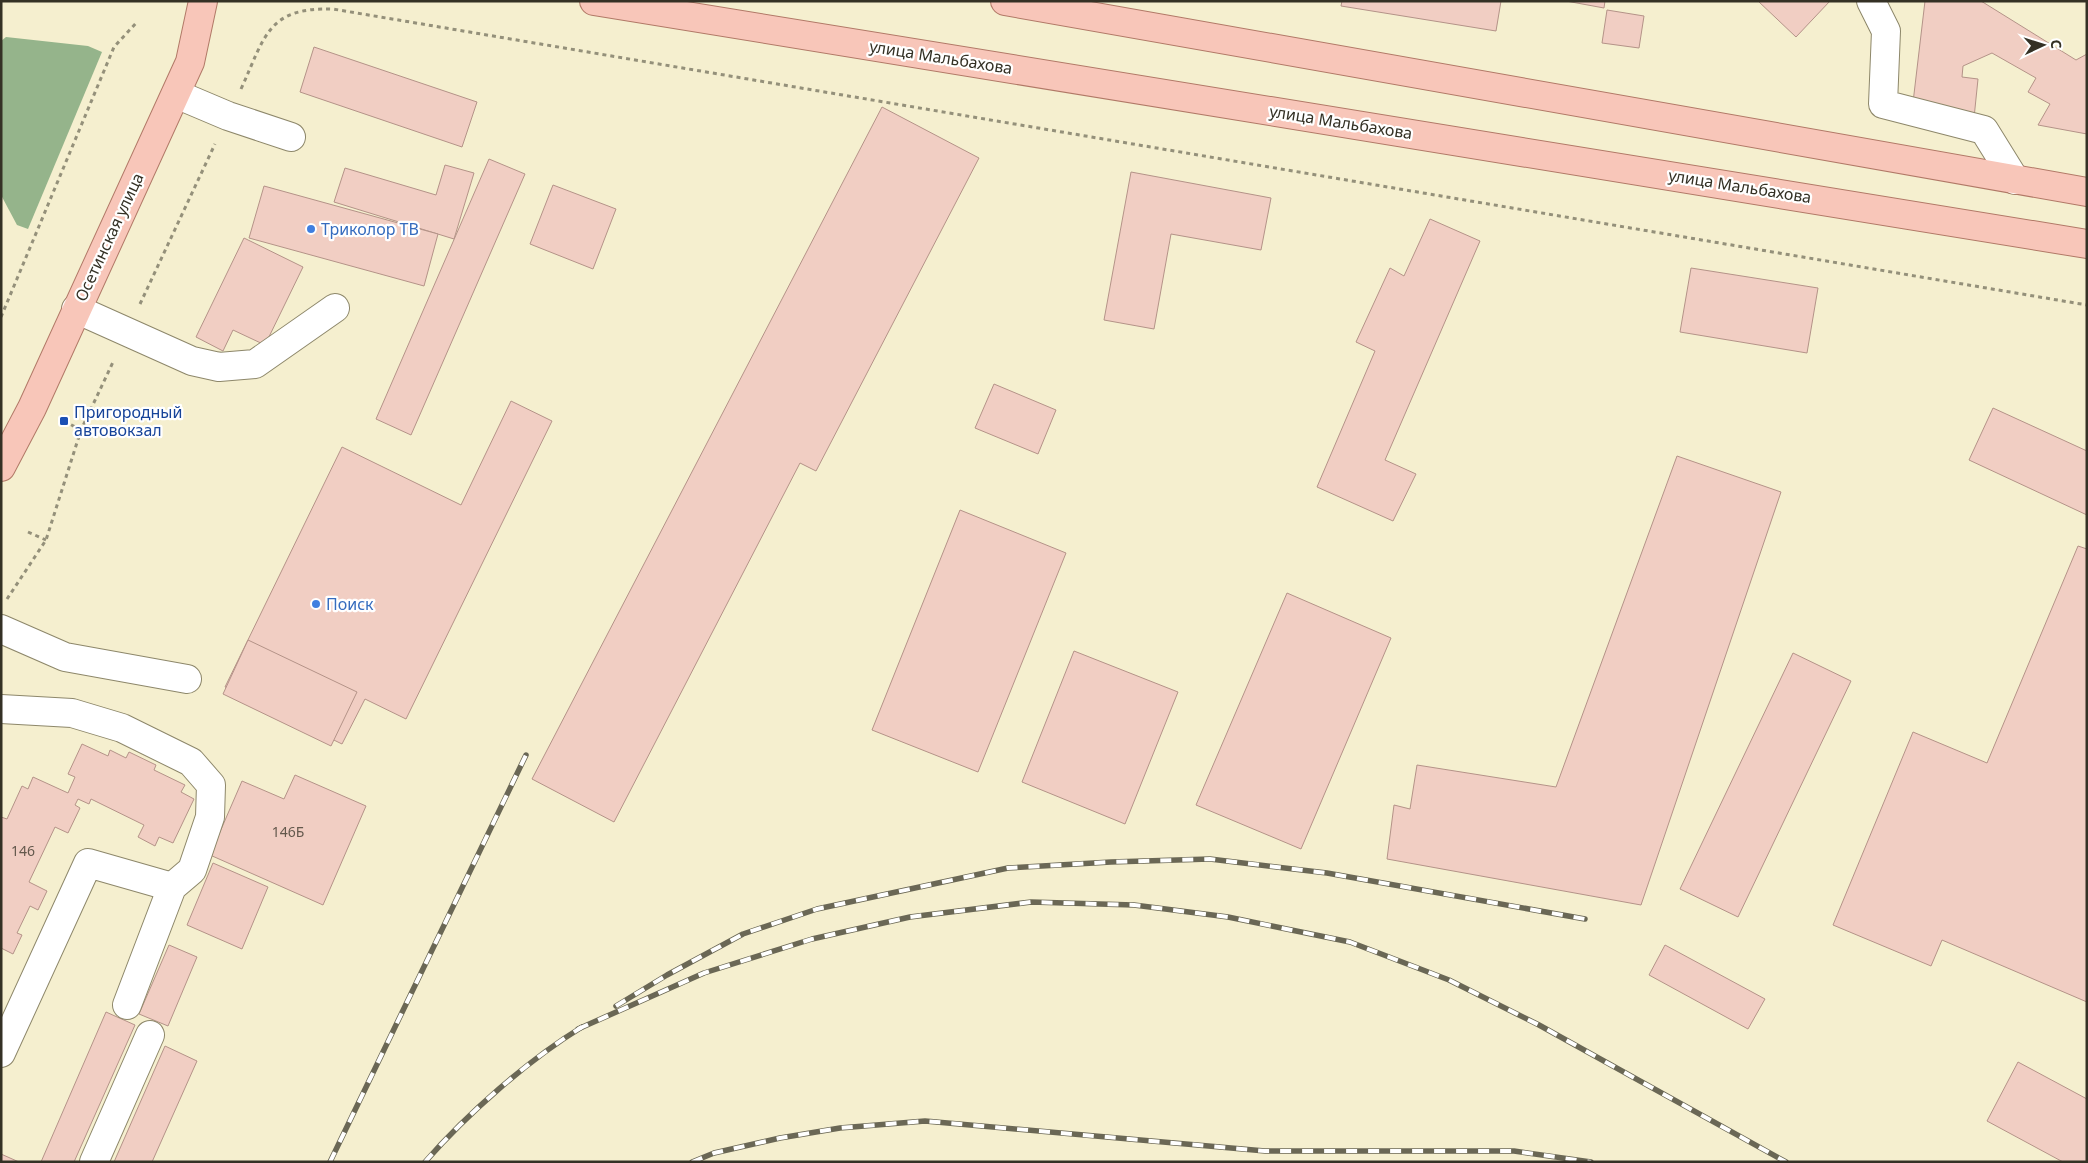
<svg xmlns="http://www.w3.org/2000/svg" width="2088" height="1163" viewBox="0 0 2088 1163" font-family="'Noto Sans',sans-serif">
  <rect width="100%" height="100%" fill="#f5efcf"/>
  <path fill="#95b48b" d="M6 37 88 46 102 52 28 229 17 225 1 195V41Z"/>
  <g fill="#f1cec3" stroke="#b49388">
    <path d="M1342 1H1501L1496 31 1341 6Z"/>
    <path d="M1566 1H1605L1604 8Z"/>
    <path d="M1758 1H1830L1796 37Z"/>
    <path d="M1925 1H1981L2076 60 2087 54V134L2038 125 2050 104 2028 92 2036 78 1992 53 1963 66 1962 77 1978 79 1974 118 1912 111Z"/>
    <path d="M1607 10 1644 16 1639 48 1602 43Z"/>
    <path d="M314 47 477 102 462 147 300 92Z"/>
    <path d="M882 107 979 158 816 471 800 463 614 822 532 779Z"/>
    <path d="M489 159 525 174 411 435 376 419Z"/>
    <path d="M445 165 474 173 454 239 334 202 345 168 436 195Z"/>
    <path d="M1131 172 1271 198 1261 250 1171 234 1154 329 1104 320Z"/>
    <path d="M553 185 616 209 593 269 530 244Z"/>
    <path d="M264 186 438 234 424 286 249 238Z"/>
    <path d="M1430 219 1480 241 1385 460 1416 474 1393 521 1317 487 1375 351 1356 342 1390 268 1404 276Z"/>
    <path d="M244 238 303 267 265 345 233 330 223 351 196 337Z"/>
    <path d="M1691 268 1818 288 1807 353 1680 332Z"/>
    <path d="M994 384 1056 410 1038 454 975 428Z"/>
    <path d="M511 401 552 421 406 719 365 699 342 744 225 687 342 447 461 505Z"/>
    <path d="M1993 408 2087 451V515L1969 460Z"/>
    <path d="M1677 456 1781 492 1641 905 1387 859 1394 805 1410 809 1417 765 1556 787Z"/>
    <path d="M960 510 1066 553 978 772 872 730Z"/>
    <path d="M2078 546 2087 549V1002L1942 940 1931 966 1833 925 1913 732 1987 763Z"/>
    <path d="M1287 593 1391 638 1301 849 1196 805Z"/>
    <path d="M248 640 357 692 331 746 223 694Z"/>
    <path d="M1074 651 1178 692 1125 824 1022 782Z"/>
    <path d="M1793 653 1851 681 1738 917 1680 889Z"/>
    <path d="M82 744 108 756 110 750 126 758 129 752 156 765 154 770 185 785 181 792 194 799 173 843 159 837 155 846 138 837 144 825 91 799 89 804 78 799 75 805 80 808 68 833 55 827 29 882 47 891 38 910 30 906 17 933 22 935 13 954 1 948V817L7 819 22 786 28 789 33 777 68 793 75 777 68 774Z"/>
    <path d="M295 775 366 806 323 905 210 855 242 781 284 799Z"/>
    <path d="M213 863 268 887 242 949 187 925Z"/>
    <path d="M169 945 197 957 168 1026 139 1014Z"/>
    <path d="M1665 945 1765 999 1748 1029 1649 975Z"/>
    <path d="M106 1012 135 1025 74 1162H41Z"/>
    <path d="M165 1046 197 1061 152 1162H114Z"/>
    <path d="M2018 1062 2087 1099V1162H2063L1987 1121Z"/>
    <path d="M1 1154 19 1162H1Z"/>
  </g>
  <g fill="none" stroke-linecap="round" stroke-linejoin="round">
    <g stroke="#8d876a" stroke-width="30">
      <g id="minor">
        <path d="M1871 1 1886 31 1883 104 1984 130 2015 180"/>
        <path d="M176 94 228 116 291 137"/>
        <path d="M76 309 192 361 219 367 255 364 335 308"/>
        <path d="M1 629 65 657 187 679"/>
        <path d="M1 709 72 713 122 728 191 762 211 785 210 817 192 870 172 887 127 1005"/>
        <path d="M1 1053 88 863 172 887"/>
        <path d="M94 1162 150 1035"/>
      </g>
    </g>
    <g stroke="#b17967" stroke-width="30">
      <g id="major">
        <path d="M594 1 2087 244"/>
        <path d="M1005 1 2087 192"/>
        <path d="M1 467 32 408 190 62 203 1"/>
      </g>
    </g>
    <g stroke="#94907a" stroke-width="3" stroke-dasharray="4 4" stroke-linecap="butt">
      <path d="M241 89C265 37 267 7 333 9L2087 305"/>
      <path d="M140 304 215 144"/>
      <path d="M1 317 114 47 137 22"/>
      <path d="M64 421 81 430"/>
      <path d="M28 532 46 540"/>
      <path d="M7 599 46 540 81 430 114 360"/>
    </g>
    <use href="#minor" stroke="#fff" stroke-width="28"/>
    <use href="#major" stroke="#f8c6b9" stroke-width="28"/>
    <g stroke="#6a6755" stroke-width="5.5">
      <g id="rail">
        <path d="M616 1006 667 975 743 934 817 909 1008 868 1111 862 1210 859 1327 873 1585 919"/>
        <path d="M578 1029 704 973 812 939 910 917 1031 902 1134 905 1228 917 1350 942 1449 980 1539 1025 1786 1162"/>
        <path d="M330 1162 526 755"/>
        <path d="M425 1162C467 1114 528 1060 582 1027"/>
        <path d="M692 1162 714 1153 780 1138 840 1128 925 1121 1265 1151H1514L1591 1162"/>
      </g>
    </g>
    <use href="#rail" stroke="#fff" stroke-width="4" stroke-dasharray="11" stroke-linecap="butt"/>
  </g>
  <g fill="#3f7fe0" stroke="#fff" stroke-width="2">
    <circle cx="311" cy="229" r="5"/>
    <circle cx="316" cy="604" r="5"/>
  </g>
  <rect fill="#1a4fb4" stroke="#fff" stroke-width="2" x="59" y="416" width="10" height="10" rx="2.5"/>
  <g text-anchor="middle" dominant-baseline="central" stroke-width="4.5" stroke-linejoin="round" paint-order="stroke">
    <g font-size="14" fill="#63584c">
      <text x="288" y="831">146Б</text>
      <text x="23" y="850">146</text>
    </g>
    <g font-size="16" fill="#343125" stroke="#fff">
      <text transform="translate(941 57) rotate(9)">улица Мальбахова</text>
      <text transform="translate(1341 122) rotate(9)">улица Мальбахова</text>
      <text transform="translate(1740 186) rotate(9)">улица Мальбахова</text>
      <text transform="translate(109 237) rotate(-65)">Осетинская улица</text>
    </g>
    <g font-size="16" fill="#366cbe" stroke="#fff" text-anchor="start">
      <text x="321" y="229">Триколор ТВ</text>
      <text x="326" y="604">Поиск</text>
    </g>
    <g font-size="16" fill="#164399" stroke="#fff" text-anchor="start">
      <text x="74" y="412">Пригородный<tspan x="74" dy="18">автовокзал</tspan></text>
    </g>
  </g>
  <rect width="2088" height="1163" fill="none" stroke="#343125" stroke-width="5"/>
  <g transform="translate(2043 45) rotate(86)" stroke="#ffffff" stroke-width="4" paint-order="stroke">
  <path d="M0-4L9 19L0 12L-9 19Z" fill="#343125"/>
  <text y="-8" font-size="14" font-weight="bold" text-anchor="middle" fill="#343125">С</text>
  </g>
</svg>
